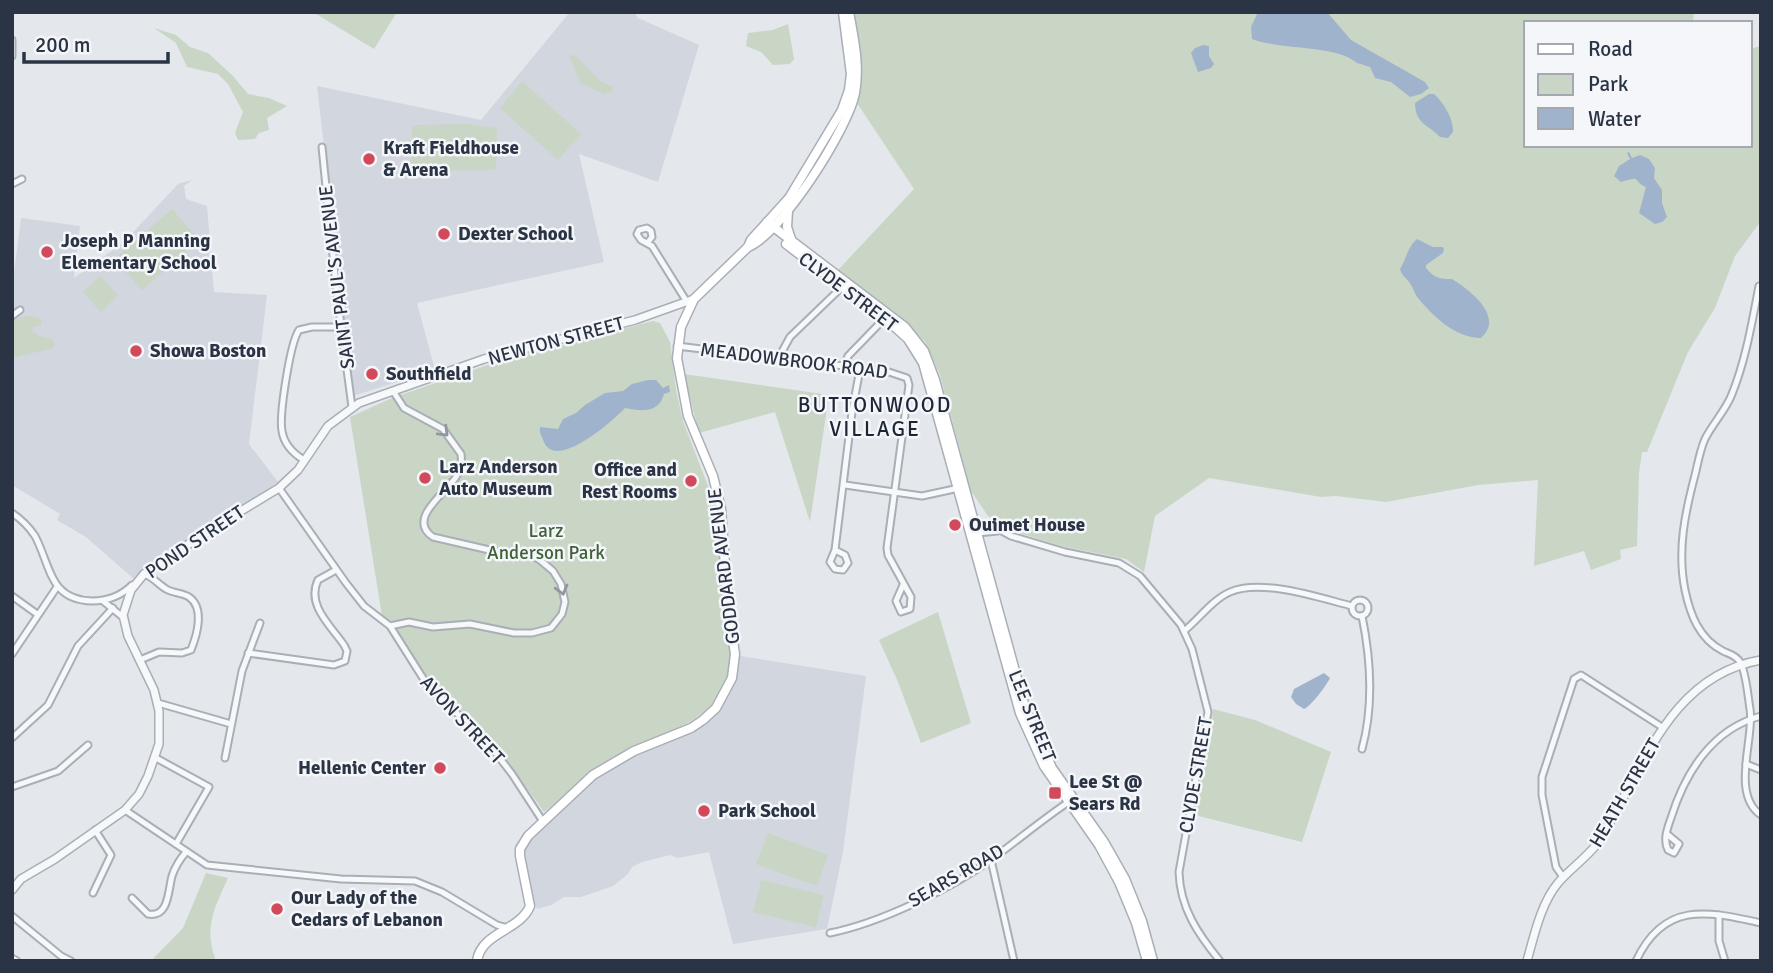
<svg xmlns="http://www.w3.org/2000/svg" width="1773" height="973" viewBox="0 0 1773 973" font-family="Signika,sans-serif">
  <rect width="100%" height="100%" fill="#e4e7ec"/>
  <g fill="#d2d6de">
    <path d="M570 12H634L638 18 699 45 658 182 579 154 604 262 417 303 435 370 353 396 317 86 481 120Z"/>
    <path d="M192 180 184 186 186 199 207 206 214 292 267 295 249 444 278 482 134 579 86 537 57 520 60 514 12 485V289L21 218 80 226 74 278 124 242 178 184Z"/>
    <path d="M740 656 866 676 843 852 827 929 733 944 709 852 678 858 670 855 642 862 632 867 628 874 613 886 581 897H564L551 905 537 909 527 881 523 853 530 839 604 772 644 751 691 733 710 720 730 693 738 672Z"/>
  </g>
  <g fill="#c9d6c5">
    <path d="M313 12H397L374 49Z"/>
    <path d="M854 12H1694L1693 23H1526V145H1750V49L1761 46V221L1735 256 1715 308 1688 352 1647 452H1642L1639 473 1637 546 1620 550 1621 559 1591 570 1584 551 1534 566 1538 480 1478 485 1386 502 1336 496 1321 497 1209 478 1155 516 1144 572 1126 559 1061 546 1010 530 988 516 971 491 940 375 925 342 900 316 837 271 914 189 857 103 862 70Z"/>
    <path d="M788 24 794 59 790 64 773 65 761 52 746 46 748 33 773 30Z"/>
    <path d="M154 28 176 35 190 47 208 53 233 76 248 94 269 98 287 106 267 118 269 130 259 133 255 139 238 140 235 133 243 112 228 84 218 74 187 67 176 43Z"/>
    <path d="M569 54 577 57 600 81 613 87 612 92 604 94 580 83Z"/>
    <path d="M522 81 581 134 558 160 500 108Z"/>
    <path d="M468 124 497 128 496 168 494 170 439 171 413 168 411 166 412 127 414 125Z"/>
    <path d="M172 209 199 240 142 290 114 259Z"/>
    <path d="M100 276 118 295 101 312 83 292Z"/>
    <path d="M27 316 41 319 42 325 33 327 32 331 39 336 52 339 55 344 53 348 12 358V320Z"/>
    <path d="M653 321 660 323 670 342 676 390 683 421 713 499 730 651C732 726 656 731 607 761 583 775 566 797 544 812L501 752 429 681 417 665 400 634 382 616 350 417 392 398 496 362Z"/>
    <path d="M684 374 829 395 810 522 775 412 699 433Z"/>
    <path d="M938 612 971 723 921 743 898 682 879 640Z"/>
    <path d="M1213 709 1255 720 1331 752 1302 842 1191 814 1211 739Z"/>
    <path d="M768 833 828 855 817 886 756 864Z"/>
    <path d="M206 873 228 878C215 907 204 926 215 958L212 961H151L183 928Z"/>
    <path d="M761 880 824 895 816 927 753 912Z"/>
  </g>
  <g fill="#9fb4cc">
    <path d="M1258 12H1327L1351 40 1425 82 1429 88 1421 94 1410 97 1391 82 1375 78 1370 67 1357 63C1338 45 1279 50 1252 39L1251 27Z"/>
    <path d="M1203 45 1209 46V56L1214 64 1211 68 1198 72 1191 53 1195 48Z"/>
    <path d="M1429 94H1434C1443 102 1454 119 1453 132L1448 138 1440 137C1429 125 1415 124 1415 103Z"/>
    <path d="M1629 152 1632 158 1640 155 1649 159 1655 168 1654 178 1662 190V203L1667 217 1662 222 1655 224 1639 213 1646 187C1631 181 1644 175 1621 182L1614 176 1619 166 1630 159 1627 153Z"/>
    <path d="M1417 239 1433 247H1443L1444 249 1443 253 1426 265V268C1434 278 1440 279 1452 279 1470 290 1505 317 1481 338 1455 338 1433 316 1417 297 1414 292 1413 287 1409 282 1405 277 1402 276 1400 269 1406 260 1408 246 1417 239Z"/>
    <path d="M648 380H656L663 388 669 385 670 392 664 394C659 414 640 411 625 408 613 421 556 471 544 442 542 436 539 433 540 427L558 429 563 419 576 413 585 405 605 393 623 391 632 384Z"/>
    <path d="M1324 673 1330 678C1326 686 1311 706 1304 709L1296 704 1291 697 1294 689Z"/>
  </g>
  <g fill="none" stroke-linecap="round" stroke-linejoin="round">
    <g stroke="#a9aeb7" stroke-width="9">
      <g id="minor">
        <path d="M12 40V56"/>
        <path d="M322 147 337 295 352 407"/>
        <path d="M12 184 22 179"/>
        <path d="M648 242 652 237 651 231 647 228 639 230 637 234 641 240 652 246 687 302"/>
        <path d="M1759 286C1752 322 1746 359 1732 394 1726 410 1713 423 1705 439 1700 450 1698 463 1695 475 1685 513 1677 550 1685 590 1690 614 1699 639 1723 651 1729 654 1736 655 1740 662 1746 671 1748 697 1750 709 1755 737 1730 794 1761 815"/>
        <path d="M12 316 20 310"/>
        <path d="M677 346 844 366 889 372 907 378 909 385 887 548 888 555 911 597 910 609 901 612 896 601 903 585"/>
        <path d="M778 359 790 337 843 286"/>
        <path d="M844 366 848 356 884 319"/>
        <path d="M304 460C294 454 284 444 282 431 279 415 290 343 299 330L312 327H342"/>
        <path d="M845 485 922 496 959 488"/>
        <path d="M279 488 346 583 364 606 390 626 426 683 492 748 512 774 542 820"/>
        <path d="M12 513C21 519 29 527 35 536 51 566 49 600 92 601 108 601 121 596 132 585"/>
        <path d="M975 525H991L1011 536 1065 552 1119 563 1140 576 1181 625 1192 649 1208 712 1179 872C1180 908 1198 934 1220 961"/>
        <path d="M977 533 998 531"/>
        <path d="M835 550 830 562 835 569 843 570 848 563 845 555 835 550 852 412 860 369"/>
        <path d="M12 596 37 614"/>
        <circle cx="1360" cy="608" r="8"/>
        <path d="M103 601 124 618"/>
        <path d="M390 626 409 622 433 627 470 624 514 633H532L551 628 562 614 565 602 561 584 553 571 540 560 533 556 498 552 433 537C406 519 446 493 456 477 461 470 462 462 461 454L443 429 404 408 393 391"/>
        <path d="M1184 631C1199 619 1212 600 1230 592 1261 578 1320 598 1352 606"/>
        <path d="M248 653 334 665 345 661 347 651 344 645C331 626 306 605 318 580L336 570"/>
        <path d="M12 654 57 587"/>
        <path d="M140 660 159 652 182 653 191 650C197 635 205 608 189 597 183 593 174 593 168 590 158 585 154 577 144 574L142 576"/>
        <path d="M158 703 231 724"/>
        <path d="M12 738 48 705 78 646 113 608"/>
        <path d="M1362 749C1374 705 1371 660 1362 616"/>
        <path d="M156 758 209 787 176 844"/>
        <path d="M225 758 242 671 260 623"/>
        <path d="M1746 764 1761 770"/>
        <path d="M12 787 58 771 88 745"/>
        <path d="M125 810 207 865 341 879 415 881 442 892 497 925 508 928"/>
        <path d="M1667 834 1679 844 1674 853 1668 850C1663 840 1667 829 1671 818 1685 773 1712 729 1761 716"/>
        <path d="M991 860 1014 961"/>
        <path d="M1563 877 1556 867 1542 795V777L1574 679 1581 675 1662 727"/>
        <path d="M93 893 111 855 95 830"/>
        <path d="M132 898 148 914C169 918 168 891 172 876 175 867 180 859 186 852"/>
        <path d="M1719 915V941L1725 961"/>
        <path d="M12 916 61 956 71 961"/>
        <path d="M830 933C880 923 950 889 992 859 1018 840 1043 819 1070 801"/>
        <path d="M12 958 17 961"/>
        <path d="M1636 961C1664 901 1707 911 1761 923"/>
      </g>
    </g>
    <g stroke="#a9aeb7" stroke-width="10">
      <g id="tertiary">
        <path d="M12 890 21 879 55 859 125 810 139 794 148 776 159 744V711L154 690 128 636 123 615 131 590 144 574 213 528 279 488 298 470 328 426 359 403 484 359 635 320 694 299"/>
        <path d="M1527 961C1534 936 1541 903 1558 883 1570 869 1585 859 1597 844 1642 774 1667 676 1761 660"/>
      </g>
    </g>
    <g stroke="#a9aeb7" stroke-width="11">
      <g id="secondary">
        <path d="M788 211 787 227 791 239"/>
        <path d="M767 222 905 327 924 351 935 380 1026 711 1052 768 1104 842 1125 879 1142 921 1153 961"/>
        <path d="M786 244 896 328 908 339 923 363 1020 713 1044 766 1099 845 1119 882 1136 923 1147 961"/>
        <path d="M748 247C781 234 848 129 855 93 860 66 854 39 849 12"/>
        <path d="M477 961C481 932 520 931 530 906L520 856V849L528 836 593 775 634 751 691 728 703 720 716 708 732 678 735 654 728 608 721 509 713 476 688 416 677 358 681 327 694 299 748 247 751 240 789 198 842 110 849 90 851 74 843 12"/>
      </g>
    </g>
    <use href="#minor" stroke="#f7f8fa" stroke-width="5"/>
    <use href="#tertiary" stroke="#f7f8fa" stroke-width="7"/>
    <use href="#secondary" stroke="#fff" stroke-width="8"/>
  </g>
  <defs><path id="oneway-chevron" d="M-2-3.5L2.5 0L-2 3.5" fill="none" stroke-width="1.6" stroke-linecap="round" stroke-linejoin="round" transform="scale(1.75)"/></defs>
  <g stroke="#9196a0">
    <use href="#oneway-chevron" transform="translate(444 432) rotate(44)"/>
    <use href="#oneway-chevron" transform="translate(562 590) rotate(75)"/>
  </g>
  <g fill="#d1495b" stroke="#f4f6f9" stroke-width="2.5">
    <circle cx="369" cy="159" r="7"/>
    <circle cx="444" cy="234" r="7"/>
    <circle cx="47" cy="252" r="7"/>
    <circle cx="136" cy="351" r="7"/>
    <circle cx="372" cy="374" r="7"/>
    <circle cx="425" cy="478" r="7"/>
    <circle cx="691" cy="481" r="7"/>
    <circle cx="955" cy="525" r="7"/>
    <circle cx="440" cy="768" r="7"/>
    <rect x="1048" y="786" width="14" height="14" rx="3.5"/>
    <circle cx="704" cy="811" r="7"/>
    <circle cx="277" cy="909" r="7"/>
  </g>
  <g text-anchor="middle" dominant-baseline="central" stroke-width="5" stroke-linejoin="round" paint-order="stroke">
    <g font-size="19" font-weight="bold" fill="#2b3445" stroke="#f4f6f9" text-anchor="start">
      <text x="383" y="148">Kraft Fieldhouse<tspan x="383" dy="22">&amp; Arena</tspan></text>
      <text x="458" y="234">Dexter School</text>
      <text x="61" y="241">Joseph P Manning<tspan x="61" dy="22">Elementary School</tspan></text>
      <text x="150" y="351">Showa Boston</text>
      <text x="386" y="374">Southfield</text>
      <text x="439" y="467">Larz Anderson<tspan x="439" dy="22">Auto Museum</tspan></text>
      <text x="677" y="470" text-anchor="end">Office and<tspan x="677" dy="22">Rest Rooms</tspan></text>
      <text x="969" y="525">Ouimet House</text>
      <text x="426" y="768" text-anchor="end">Hellenic Center</text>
      <text x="1069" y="782">Lee St @<tspan x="1069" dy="22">Sears Rd</tspan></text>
      <text x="718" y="811">Park School</text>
      <text x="291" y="898">Our Lady of the<tspan x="291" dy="22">Cedars of Lebanon</tspan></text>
    </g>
    <g font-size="19" fill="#2b3445" stroke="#f4f6f9">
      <text transform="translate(337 277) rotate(-97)">SAINT PAUL'S AVENUE</text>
      <text transform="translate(848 292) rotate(37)">CLYDE STREET</text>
      <text transform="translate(556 341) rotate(-15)">NEWTON STREET</text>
      <text transform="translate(794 361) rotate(7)">MEADOWBROOK ROAD</text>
      <text transform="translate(195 542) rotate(-34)">POND STREET</text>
      <text transform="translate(724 566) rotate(-97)">GODDARD AVENUE</text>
      <text transform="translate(1032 716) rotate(68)">LEE STREET</text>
      <text transform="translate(462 720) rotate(47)">AVON STREET</text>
      <text transform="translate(1196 775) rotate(-80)">CLYDE STREET</text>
      <text transform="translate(1625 793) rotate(-60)">HEATH STREET</text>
      <text transform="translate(956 876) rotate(-30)">SEARS ROAD</text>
    </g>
    <g font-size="19" fill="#3f6138" stroke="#f4f6f9">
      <text x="546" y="531">Larz<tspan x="546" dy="22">Anderson Park</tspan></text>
    </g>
    <g font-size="21" letter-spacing="2" fill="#1d2536" stroke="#f4f6f9">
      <text x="875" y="405">BUTTONWOOD<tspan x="875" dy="24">VILLAGE</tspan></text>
    </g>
  </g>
  <rect width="1773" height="973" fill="none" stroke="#2b3445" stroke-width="28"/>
  <rect x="1524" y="21" width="228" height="126" fill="#f4f6f9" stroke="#a4a8b1" stroke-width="2"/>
  <rect x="1538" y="44" width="35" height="10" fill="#ffffff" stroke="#a4a8b1" stroke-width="2"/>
  <text x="1588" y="56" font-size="21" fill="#2b3445">Road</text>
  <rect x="1538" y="74" width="35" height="21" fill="#c9d6c5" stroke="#a4a8b1" stroke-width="2"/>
  <text x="1588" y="91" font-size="21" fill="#2b3445">Park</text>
  <rect x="1538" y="108" width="35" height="21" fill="#9fb4cc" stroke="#a4a8b1" stroke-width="2"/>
  <text x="1588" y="126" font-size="21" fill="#2b3445">Water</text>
  <path d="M24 52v10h144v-10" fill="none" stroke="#2b3445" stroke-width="3.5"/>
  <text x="35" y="52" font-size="21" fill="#2b3445" stroke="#f4f6f9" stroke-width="5" paint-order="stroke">200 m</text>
</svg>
